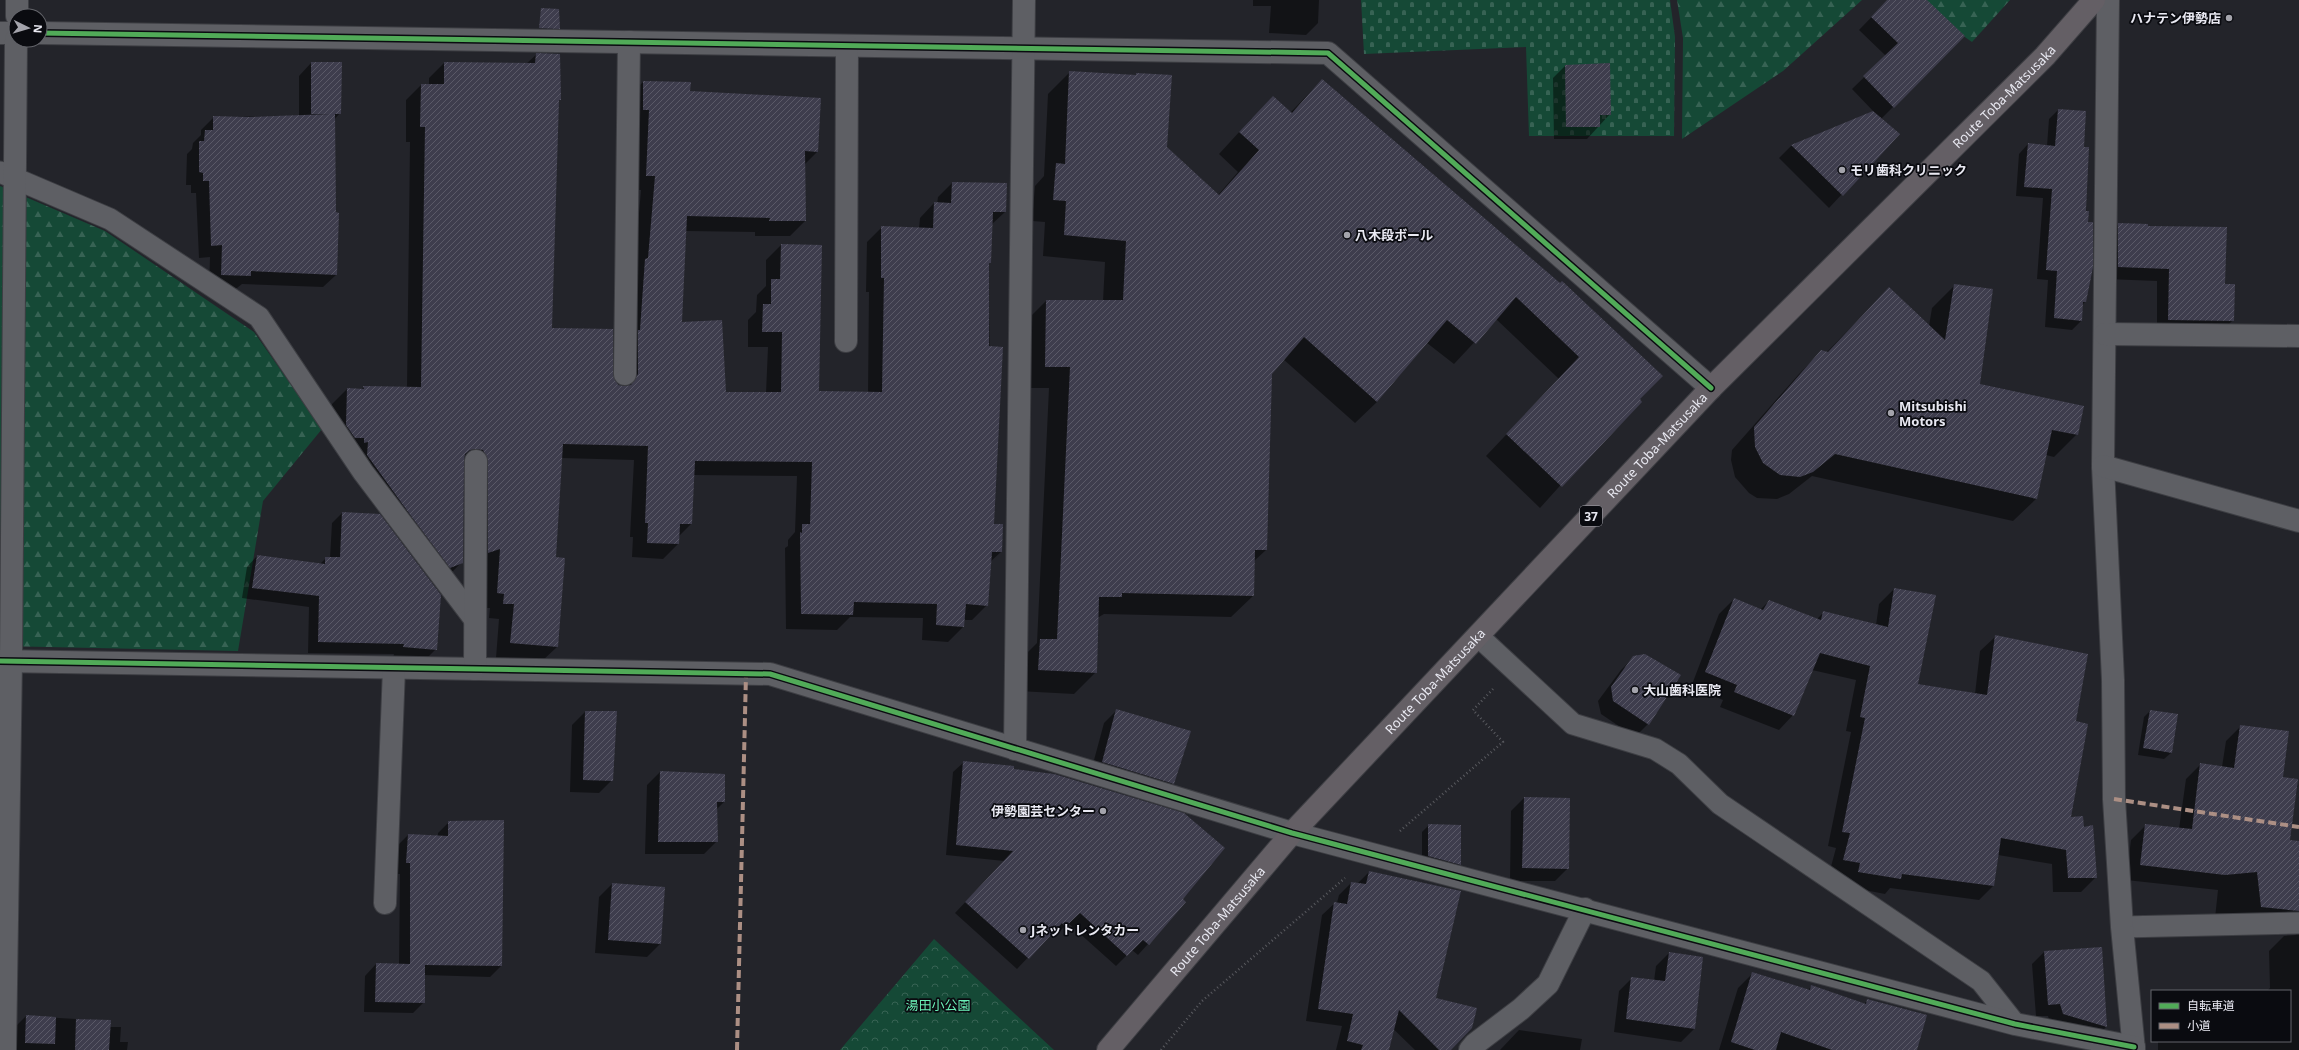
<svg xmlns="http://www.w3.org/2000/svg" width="2299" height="1050" viewBox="0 0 2299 1050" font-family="'Noto Sans','Noto Sans JP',sans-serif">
  <defs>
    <pattern id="forest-firs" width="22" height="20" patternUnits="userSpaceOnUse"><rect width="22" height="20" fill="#154936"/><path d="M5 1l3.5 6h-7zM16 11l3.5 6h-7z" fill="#376354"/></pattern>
    <pattern id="cemetery-stones" width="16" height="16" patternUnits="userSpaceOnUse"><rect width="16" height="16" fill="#154936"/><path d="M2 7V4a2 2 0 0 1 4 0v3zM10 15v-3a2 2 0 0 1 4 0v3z" fill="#376354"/></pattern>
    <pattern id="park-crowns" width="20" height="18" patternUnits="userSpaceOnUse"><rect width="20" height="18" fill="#154936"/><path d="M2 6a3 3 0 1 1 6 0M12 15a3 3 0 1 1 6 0" fill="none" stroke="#376354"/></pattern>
    <pattern id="building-hatch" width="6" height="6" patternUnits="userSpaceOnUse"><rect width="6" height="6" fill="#3e3d4d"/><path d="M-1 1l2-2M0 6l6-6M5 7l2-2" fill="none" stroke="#5a5967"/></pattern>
  </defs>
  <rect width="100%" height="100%" fill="#23242a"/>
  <g fill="url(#forest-firs)">
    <path d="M1677 0H1862L1783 71 1682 139 1683 38Z"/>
    <path d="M1912 0H2010L1972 42Z"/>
    <path d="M0 186 105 231 254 332 322 429 263 501 238 651 0 646Z"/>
  </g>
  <path fill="url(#cemetery-stones)" d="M1361 0H1670L1675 37 1674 136H1529L1526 47 1364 54Z"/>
  <path fill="url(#park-crowns)" d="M934 939 1054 1050H840Z"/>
  <g fill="#0007">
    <path d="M1253 0H1319L1318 23 1306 35 1269 33 1271 6H1253Z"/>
    <path d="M1888 0H1925L1964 36 1881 119 1898 134 1829 208 1779 158 1792 145 1874 112 1852 89 1886 56 1859 30Z"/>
    <path d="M537 54 560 99 558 101 551 329 612 374 618 385 623 387 624 346 634 272 641 190H632L628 97 643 82 689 92 817 152 804 165 805 221 790 236H755V232L686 231 681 323 725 393H766L768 347H748V320L756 312 757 295 766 286V260L781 245 818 392 868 393 869 292H866L867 242 882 227 919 228 920 218 934 203 937 204 938 197 952 183 1005 212 991 225 990 262 988 264 993 525 1001 552 990 562 987 605 972 620H964L963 627 948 642 922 640 923 618 850 617 837 630 786 629 785 548 788 546V540L795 532 797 476 693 475 691 524 678 537V544L663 559 632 557 633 537H630L634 460 561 458 555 558 557 647 542 661 496 658 499 619 489 618 490 608H483L472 469 462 464V562L447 577 331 440 332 404 347 389 361 390 364 387 407 388 410 142H406V100L421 85H429V78L444 63 526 64Z"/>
    <path d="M311 63 340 113 334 120 336 275 323 287 242 284 237 288H209L210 257 199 258 196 193H191V185H186L187 154 192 149 193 143 201 135V130L214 117 299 116V76Z"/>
    <path d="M1565 66 1610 114 1587 139H1554L1553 78Z"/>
    <path d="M1070 72 1166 147 1218 195 1238 172 1219 154 1252 118 1290 113 1322 80 1638 399 1540 508 1486 456 1559 379 1496 319 1454 364 1427 343 1377 402 1355 423 1283 359 1271 373 1266 550 1253 562V596L1231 617 1104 614 1097 618 1096 672 1074 694 1018 691 1019 661 1037 643 1049 388H1024L1025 322 1046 301H1103L1105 262 1043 256 1045 222 1032 221 1035 186 1044 176 1048 94Z"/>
    <path d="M2058 110 2083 147 2087 223 2085 302 2082 305 2081 321 2072 330 2045 327 2048 280 2037 279 2043 198 2016 196 2019 154 2028 144 2047 146 2049 119Z"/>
    <path d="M2119 224 2147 227 2224 285 2233 320 2221 332H2157V281L2106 279V236Z"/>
    <path d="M1955 285 1978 385 2077 434 2054 457 2046 455 2036 499 2013 521 1812 476 1789 494 1777 499 1757 498 1749 493 1735 477 1731 460 1732 450 1799 374 1822 351 1827 352 1889 288 1929 326 1932 308Z"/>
    <path d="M342 513 436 649 425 660 393 658 394 654 308 653 309 607 242 598 247 567 257 556 320 564 326 558H330L332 523Z"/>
    <path d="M1894 589 1917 684 1975 694 1980 651 1995 637 2075 721 2069 819 2083 828 2096 877 2081 892H2053L2052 864 1998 855 1993 886 1979 900 1890 888 1885 894 1844 886 1829 874 1836 848 1828 846 1851 732 1846 731 1856 680 1812 670 1793 715 1779 730 1720 707 1723 700 1691 687 1719 614 1734 599 1760 610 1769 601 1817 619 1823 613 1876 625 1879 604Z"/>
    <path d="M1634 657 1648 724 1635 737 1601 714 1598 701 1621 670Z"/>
    <path d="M1117 710 1173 784 1160 797 1090 775 1104 723Z"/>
    <path d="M2150 711 2177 715 2171 753 2164 759 2138 755 2144 717Z"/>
    <path d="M585 712 612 780 599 793 570 792 572 725Z"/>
    <path d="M2241 726 2282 778 2289 841 2299 842V1050H2158V1041H2290V991H2267L2270 988 2269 951 2284 936 2296 935 2294 931 2215 918 2218 890 2126 880 2131 840 2146 825 2179 829 2186 779 2201 764 2222 767 2226 741Z"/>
    <path d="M964 762 1012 769 1181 899 1148 944 1138 955 1132 950 1116 966 1068 923 1054 937 1051 933 1017 969 955 913 1004 861 946 855 953 772Z"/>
    <path d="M660 772 724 775V802L716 810 717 841 704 854H645L647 785Z"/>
    <path d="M1524 798 1568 868 1555 881H1510L1511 811Z"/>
    <path d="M449 822 501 966 490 977 424 975V1002L413 1013 364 1012 365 976 376 964 399 965 400 874H396L397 846 408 835 438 836V833Z"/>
    <path d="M1429 825 1460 864 1453 871 1422 862V832Z"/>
    <path d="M1369 872 1435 999 1450 1050H1415L1380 1016 1385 1050H1336L1342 1026 1306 1021 1322 915 1335 903H1337L1339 895 1351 883 1357 884Z"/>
    <path d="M612 884 660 944 647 957 595 953 599 897Z"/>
    <path d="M2044 952 2106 1027 2094 1039 2051 1026 2048 1016H2036L2032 964Z"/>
    <path d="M1669 953 1694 1029 1681 1042 1614 1032 1619 991 1632 978 1654 981 1656 966Z"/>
    <path d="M1753 973 1808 990 1812 986 1864 1004 1868 1000 1916 1050H1719L1738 988Z"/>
    <path d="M26 1016 110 1021V1027H121L120 1042H128L127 1050H14V1028Z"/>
    <path d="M1519 1030 1582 1039 1580 1050H1500Z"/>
  </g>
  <g fill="url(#building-hatch)">
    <path d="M1887 0H1927L1965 36 1894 108 1863 76 1898 43 1871 17Z"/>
    <path d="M541 8 559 9 560 29 539 28Z"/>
    <path d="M536 53 560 54 561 100H559L552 328 613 329V374L618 385 624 386 631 385 638 374V330H640L645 259 648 258 655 176H646L649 110H643V81L691 82 690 91 821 98 818 152 805 151 806 221H769L770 218 687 216 682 322 722 320 726 392H781L782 332H762L763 304H771V279H780L781 244 822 245 819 391 882 392 884 278H881V226L933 228 934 202 951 203 952 182 1007 183 1006 212H993L991 263H989V346L1003 347 994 524H1003L1002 552H992L988 606 966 604 964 627 936 625 937 604 854 602 853 615 801 614 800 532 802 533V524H810L812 462 695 461 692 524H680L679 544 647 543 648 523H645L648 446 563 444 556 557 565 558 558 647 510 643 514 604H503L504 594 497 593 500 549 488 553V461L483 450 476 449 470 450 465 454 464 461 463 563 450 568 411 516 367 455 368 442 364 443V438H355L346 425 347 388 364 389 363 386 421 387 425 127H420L421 84H444V62L535 63Z"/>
    <path d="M311 62H342L341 114H335L336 212 339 213 337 275 251 271V276L221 275 222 245 211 246 209 181H203V173L199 172V141H204L205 130H213V116L249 117 331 114H311Z"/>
    <path d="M1610 63 1611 115H1600V127H1566L1565 65Z"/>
    <path d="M1069 71 1136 75V73L1172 75 1167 147 1219 195 1259 150 1239 132 1273 96 1292 113 1322 79 1560 283 1562 281 1663 376 1640 399 1642 402 1562 487 1506 434 1579 357 1516 297 1476 344 1447 320 1377 402 1304 337 1272 374 1267 550H1255L1254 596 1122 593V597H1099L1097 673 1038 670 1040 639H1057L1070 367H1045L1046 300H1123L1126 241 1064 235 1066 201 1053 200 1056 163 1065 164Z"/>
    <path d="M2058 109 2086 111 2084 147H2089L2086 211H2089L2088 222H2093V267L2086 302H2083L2082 321 2054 318 2057 271 2046 270 2052 189 2024 187 2028 143 2055 146Z"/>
    <path d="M1873 111 1900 134 1843 196 1791 145Z"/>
    <path d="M2118 223 2148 224V226L2227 227 2225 284H2235L2234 321 2168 320 2169 269 2118 267Z"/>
    <path d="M1954 284 1993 289 1980 384 2084 406 2078 435 2052 430 2037 499 1835 454 1813 472 1800 477 1780 475 1763 463 1755 447 1754 427 1821 350 1828 352 1889 287 1945 340Z"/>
    <path d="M342 512 380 514 441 595 437 650 403 647 404 644 318 642 319 596 252 588 257 555 325 564V557H340Z"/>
    <path d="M1894 588 1936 595 1918 684 1987 695 1995 635 2088 654 2076 721 2088 724 2071 817 2083 816 2084 827 2093 825 2097 878H2068L2066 850 2001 838 1994 886 1902 874 1901 879 1858 872 1860 863 1843 860 1850 833 1842 832 1865 718 1860 717 1870 666 1820 653 1794 716 1734 692 1737 685 1705 672 1734 598 1763 610 1769 600 1821 620 1823 611 1888 627Z"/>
    <path d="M1645 654 1681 675 1649 725 1613 701 1611 687 1633 656Z"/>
    <path d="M1116 709 1191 731 1174 784 1102 762Z"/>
    <path d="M2150 710 2178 714 2172 753 2143 748Z"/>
    <path d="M585 711H617L613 781 583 780Z"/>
    <path d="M2240 725 2289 731 2283 777 2298 779 2290 840 2299 841V911L2261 907 2257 872 2225 875 2140 865 2145 824 2192 829 2200 763 2234 768Z"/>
    <path d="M963 761 1014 766V769L1054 774 1184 813 1225 848 1183 899 1186 902 1149 945 1143 940 1127 956 1080 913 1065 927 1062 923 1029 959 965 902 1013 851 956 845Z"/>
    <path d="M660 771 725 774V802H717L718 842H658Z"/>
    <path d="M1524 797 1570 798 1569 869 1522 868Z"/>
    <path d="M504 820 502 966 425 965V1003L375 1002 376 963 410 964V863H406L408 834 448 836V821Z"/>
    <path d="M1428 824 1461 825V865L1428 856Z"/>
    <path d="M1369 871 1461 891 1436 998 1477 1008 1472 1028 1451 1050H1439L1399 1010 1389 1050H1361L1363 1045 1347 1041 1353 1014 1318 1009 1334 902 1347 904 1351 882 1366 884Z"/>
    <path d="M612 883 665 887 661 944 608 940Z"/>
    <path d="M2102 947 2107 1027 2063 1014 2060 1004 2048 1005 2044 951Z"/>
    <path d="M1669 952 1703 957 1695 1029 1626 1019 1631 977 1665 981Z"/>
    <path d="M1752 972 1810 990 1811 985 1866 1004 1867 999 1927 1015 1917 1050H1832L1781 1032 1776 1050H1755L1731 1042Z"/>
    <path d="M26 1015 56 1017 55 1044 25 1043Z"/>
    <path d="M76 1019 111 1020 109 1050H75Z"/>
  </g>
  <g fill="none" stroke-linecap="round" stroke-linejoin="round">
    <g stroke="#3d3e43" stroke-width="23">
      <g id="lane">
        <path d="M0 172 110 219 259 317 363 472 475 620"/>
        <path d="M1478 636 1573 724 1655 749 1679 764 1720 804 1981 981 2015 1024"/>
        <path d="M2122 927 2299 923"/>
      </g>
    </g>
    <g stroke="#3d3e43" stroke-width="24">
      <g id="street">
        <path d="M2108 0 2103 466 2113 680 2114 799 2122 927 2134 1050"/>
        <path d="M17 16V0"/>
        <path d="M0 33H16"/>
        <path d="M40 33 1328 53 1711 388"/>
        <path d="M2105 334 2299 336"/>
        <path d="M846 341 847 46"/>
        <path d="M625 374 629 42"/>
        <path d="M2103 466 2299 521"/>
        <path d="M0 661 770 674 1292 833 2015 1024 2134 1047"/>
        <path d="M475 669 476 461"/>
        <path d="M1015 749 1024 0"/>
        <path d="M385 903 394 668"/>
        <path d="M5 1050 11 661 16 40"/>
        <path d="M1470 1050 1475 1044 1521 1009 1548 984 1585 909"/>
      </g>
    </g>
    <g stroke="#3d3e43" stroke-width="24">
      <g id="primary">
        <path id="s1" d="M1108 1050 1292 833 1711 388 2045 56 2094 0"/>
      </g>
    </g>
    <g stroke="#5a5b60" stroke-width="2.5" stroke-dasharray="1 3" stroke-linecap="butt">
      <path d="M1400 831 1503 742 1473 710 1493 689"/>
      <path d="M1161 1050 1202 1001 1345 878"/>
    </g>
    <use href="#lane" stroke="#5e5f64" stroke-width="21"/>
    <use href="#street" stroke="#5e5f64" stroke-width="22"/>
    <use href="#primary" stroke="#645f65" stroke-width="22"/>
    <g stroke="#ac8f84" stroke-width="4" stroke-dasharray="8 4" stroke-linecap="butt">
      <path d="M2114 799 2299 827"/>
      <path d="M737 1050 746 674"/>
    </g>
    <g stroke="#0a0b10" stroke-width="8">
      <g id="cycleway">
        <path d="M40 33 1328 53 1711 388"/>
        <path d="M0 661 770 674 1292 833 2015 1024 2134 1047"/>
      </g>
    </g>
    <use href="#cycleway" stroke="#51ab58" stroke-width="5"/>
  </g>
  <g fill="#a4a4ac" stroke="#0a0b10" stroke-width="1.5">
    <circle cx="2229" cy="18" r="4"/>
    <circle cx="1842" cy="170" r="4"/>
    <circle cx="1347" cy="235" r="4"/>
    <circle cx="1891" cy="413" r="4"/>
    <circle cx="1635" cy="690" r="4"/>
    <circle cx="1103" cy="811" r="4"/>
    <circle cx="1023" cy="930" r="4"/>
  </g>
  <g text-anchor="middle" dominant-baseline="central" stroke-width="3.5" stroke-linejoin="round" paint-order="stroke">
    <rect fill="#0a0b10" stroke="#a6a6ae" stroke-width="1" x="1580" y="506" width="22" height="20" rx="3"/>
    <g font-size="12" font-weight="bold" fill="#e9e9f2">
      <text x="1591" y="516">37</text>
    </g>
    <g font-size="13" font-weight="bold" fill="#e9e9f2" stroke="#0a0b10" text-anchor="start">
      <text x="2221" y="18" text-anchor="end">ハナテン伊勢店</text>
      <text x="1850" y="170">モリ歯科クリニック</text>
      <text x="1355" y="235">八木段ボール</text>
      <text x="1899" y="406">Mitsubishi<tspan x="1899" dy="15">Motors</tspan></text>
      <text x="1643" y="690">大山歯科医院</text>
      <text x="1095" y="811" text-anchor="end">伊勢園芸センター</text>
      <text x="1031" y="930">Jネットレンタカー</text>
    </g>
    <g font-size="13" fill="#e9e9f2" stroke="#0a0b10">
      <text stroke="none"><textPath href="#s1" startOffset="1309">Route Toba-Matsusaka</textPath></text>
      <text stroke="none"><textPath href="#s1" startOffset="817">Route Toba-Matsusaka</textPath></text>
      <text stroke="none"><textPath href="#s1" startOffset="493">Route Toba-Matsusaka</textPath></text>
      <text stroke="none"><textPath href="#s1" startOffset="169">Route Toba-Matsusaka</textPath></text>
    </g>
    <g font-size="13" fill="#6bf1b8" stroke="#0a0b10">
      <text x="938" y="1005">湯田小公園</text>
    </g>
  </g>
  <rect x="2151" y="990" width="140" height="52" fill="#0a0b10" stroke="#63646a"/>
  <rect x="2159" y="1003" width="20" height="6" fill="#51ab58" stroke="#63646a"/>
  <text x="2187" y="1010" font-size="12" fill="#e9e9f2">自転車道</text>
  <rect x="2159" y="1023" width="20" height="6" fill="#ac8f84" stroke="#63646a"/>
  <text x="2187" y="1030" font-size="12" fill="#e9e9f2">小道</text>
  <g transform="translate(28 28) rotate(95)"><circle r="19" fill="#0a0b10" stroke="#63646a"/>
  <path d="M0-3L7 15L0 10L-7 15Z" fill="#a4a4ac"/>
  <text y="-6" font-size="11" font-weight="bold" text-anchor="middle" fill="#e9e9f2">N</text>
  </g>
</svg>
